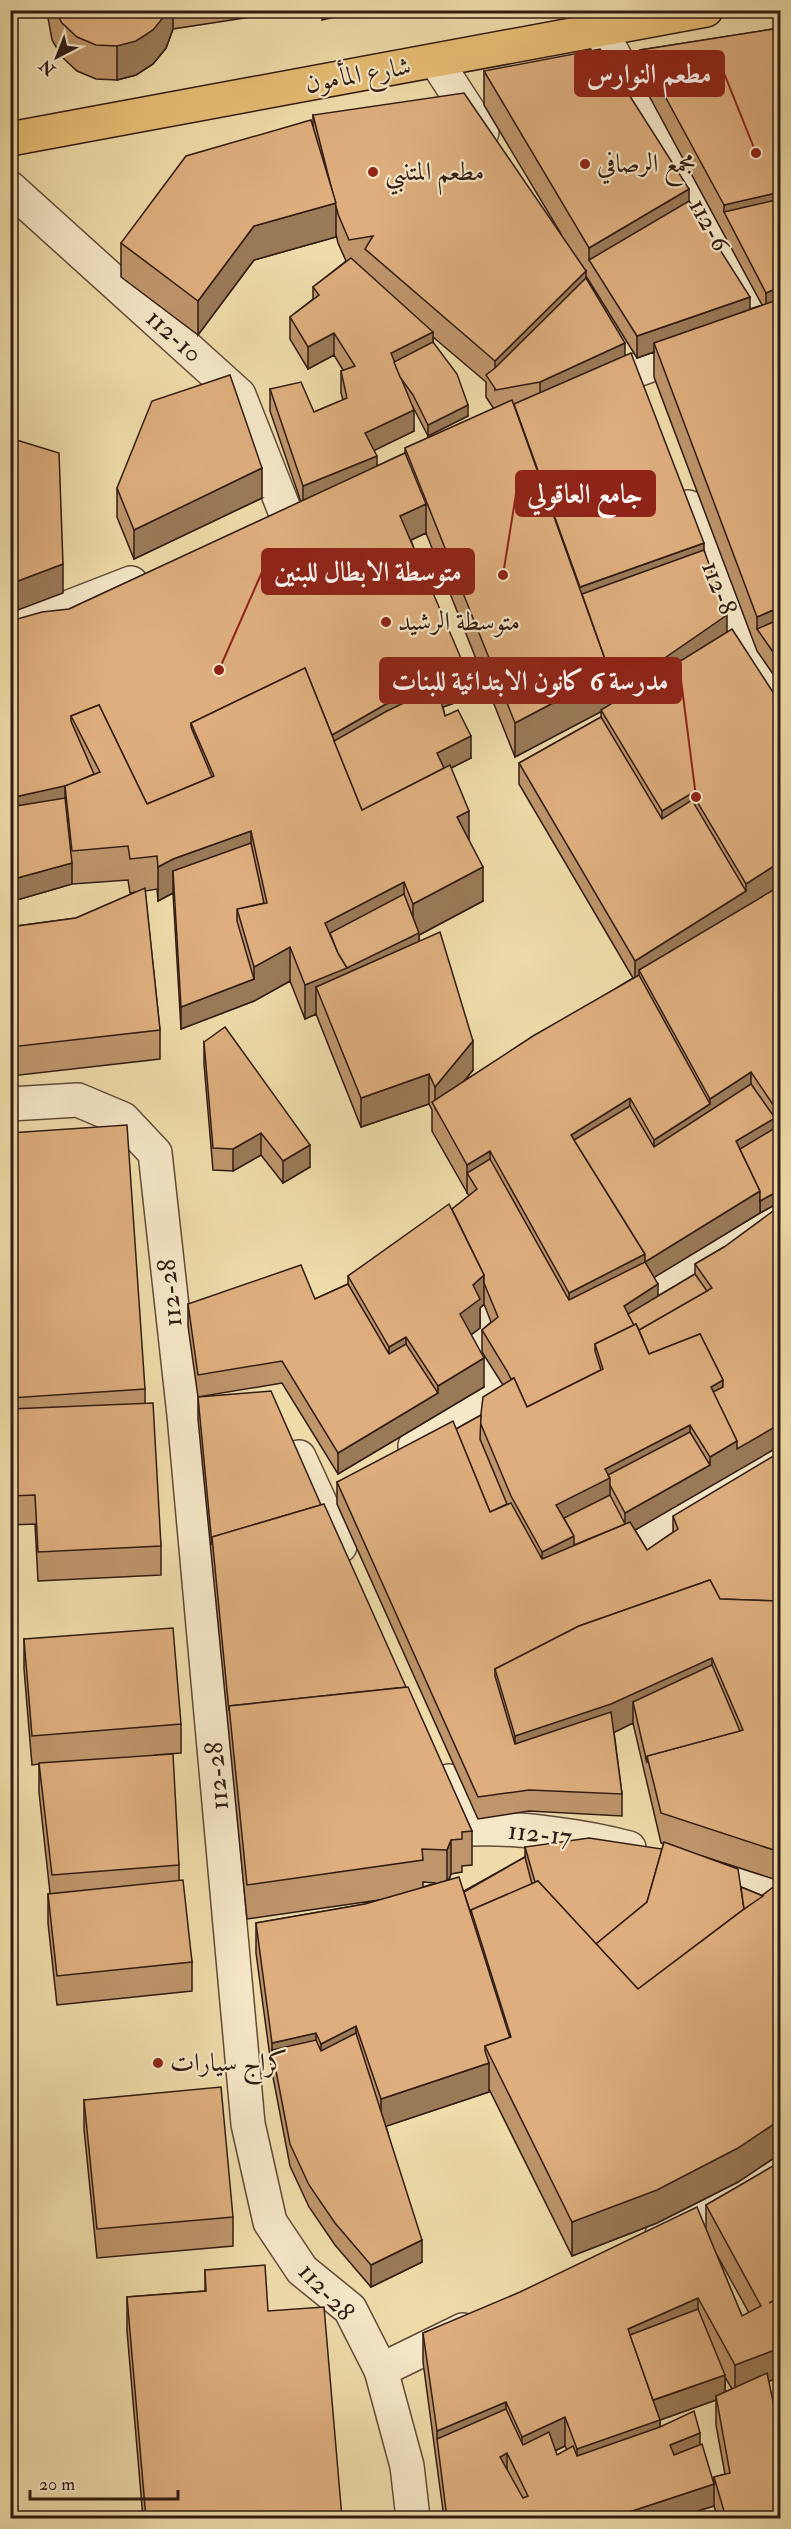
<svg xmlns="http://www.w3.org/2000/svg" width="791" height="2529" viewBox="0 0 791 2529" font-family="'IM FELL Double Pica',Amiri,serif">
  <rect width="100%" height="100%" fill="#efdcaa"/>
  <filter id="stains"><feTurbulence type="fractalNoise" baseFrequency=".00333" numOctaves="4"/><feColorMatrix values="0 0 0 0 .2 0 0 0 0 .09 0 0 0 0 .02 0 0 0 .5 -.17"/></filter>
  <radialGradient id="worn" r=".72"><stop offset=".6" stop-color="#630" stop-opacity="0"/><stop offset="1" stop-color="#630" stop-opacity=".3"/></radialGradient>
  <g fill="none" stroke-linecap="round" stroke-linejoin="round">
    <g stroke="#604b39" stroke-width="36">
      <g id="minor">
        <path d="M600 30 764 326"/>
        <path d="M436 61 482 132"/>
        <path d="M10 188 239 395 288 519"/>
        <path d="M597 388 637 370 780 320"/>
        <path d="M688 507 740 644 780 707"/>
        <path d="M10 630 131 583"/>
        <path d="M10 1104 78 1100 123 1119 155 1153 184 1415 248 2124 270 2222 302 2270 350 2309 381 2370 407 2466 413 2518"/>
        <path d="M659 1290 780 1220"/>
        <path d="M415 1446 499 1397 473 1351 489 1336 482 1314"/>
        <path d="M299 1457 340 1546"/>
        <path d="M658 1552 650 1538 780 1460"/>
        <path d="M449 1781 471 1829C517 1827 585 1836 629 1848"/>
        <path d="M696 1868 780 1892"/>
        <path d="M662 2235 705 2215 780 2173"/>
        <path d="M381 2370 463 2330"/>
      </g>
    </g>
    <g stroke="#301b13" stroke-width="36">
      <path id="major" d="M10 139 706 10"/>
    </g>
    <use href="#minor" stroke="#f5e8c8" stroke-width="33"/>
    <use href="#major" stroke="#e8be75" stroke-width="33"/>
  </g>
  <g fill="#bf966c" stroke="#301b13" stroke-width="1.5" fill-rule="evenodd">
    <path d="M48 10H297L173 29 166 48 153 64 136 75 117 80 96 79 77 71 62 57 52 40 48 18Z"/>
    <path d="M780 28V684L757 651 654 377V352L637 358 586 276 625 355 704 550 727 632 780 703V1202L760 1213 654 1277 658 1296 695 1274V1264L724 1247 737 1470 635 1530 647 1550 673 1532V1516L780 1750V1881L702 1856 741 1887 763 1896 780 1882V2154L738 2182 657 2223 572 2256 489 2089V2092L386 2126 422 2262 371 2287 335 2245 309 2207 290 2166 272 2072 256 1953V1923L365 1904 379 1900 247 1919 198 1419V1397L321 1505 472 1831V1865L462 1866V1872L451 1874 449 1880 464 1891 525 1857V1847L662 1849 664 1844 661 1843 633 1723 614 1732 622 1794V1816L529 1811 478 1819 337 1504V1482L456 1429 481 1415 503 1385 482 1352V1330L491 1322 484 1304 480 1308V1328L471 1335 484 1387 338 1474 282 1383 198 1397 188 1326V1304L315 1299 348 1284V1276L452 1209 469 1196 432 1131V1110L429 1104 361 1127 316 1014 305 1019 290 981 254 1001 181 1029 173 893 158 901 157 889 145 891 160 1030V1059L11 1076 10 1069V927L76 918 136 892 130 893 128 880 72 884 10 902 69 609 301 502 270 411V389L314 412 343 400 341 393V371L343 370 334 355 308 369 290 339V317L313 299V287L346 261 338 243 336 234V237L254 260 198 335 121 277V243L313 126V115L560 232 484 105V71L689 201 750 309 762 305 640 79V50ZM433 337 486 382V397L494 409 405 448V453L377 466 374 450 414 431 412 405 428 436 468 416 433 342ZM426 533 515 757 601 711V717L519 763V784L633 978 464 1081 473 1070 419 941V935L483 901 451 768 471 758 445 716 443 707 466 699 411 540ZM423 1882 436 1883 423 1887Z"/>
    <path d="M117 488 262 498 134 559 117 517Z"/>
    <path d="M204 1042 310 1167 283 1183 261 1155 233 1171 213 1170 204 1064Z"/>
    <path d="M10 1133 145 1389V1403L161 1546V1575L38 1581 35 1524 10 1525Z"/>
    <path d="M24 1639 181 1724V1753L155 1755 179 1865V1880L192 1962V1991L57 2005 48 1923V1894L50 1893 39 1792V1764L32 1765 24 1669Z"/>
    <path d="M84 2100 233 2217V2246L97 2258 84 2129Z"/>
    <path d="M780 2162V2377L768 2381 780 2518H718L714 2506 675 2518H444L423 2362V2333L706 2228V2205ZM716 2253 749 2313 742 2316ZM725 2377 732 2389 725 2392ZM716 2400V2425L725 2474 714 2477V2484L700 2445 660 2427V2420ZM565 2446 567 2450 557 2455 555 2451Z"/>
    <path d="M205 2270 268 2311 342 2518H143L127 2331V2297L205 2291Z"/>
  </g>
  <g fill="#9b7a58" stroke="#301b13" stroke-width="1.5">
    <path d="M167 10H173V29L166 48 153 64 136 75 117 80V46Z"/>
    <path d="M322 10H364L322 20Z"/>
    <path d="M689 189V223L589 260V248Z"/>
    <path d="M780 192V221L724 212V205Z"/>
    <path d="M336 203V237L254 260 198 335V301L254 226Z"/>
    <path d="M586 271V300L495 390V361Z"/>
    <path d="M780 287V309L766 314V293Z"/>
    <path d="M750 297V319L654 343V352L637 358V336Z"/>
    <path d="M433 332V354L391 363V353Z"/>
    <path d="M334 333V355L308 369V347Z"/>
    <path d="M625 343V365L540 404V382Z"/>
    <path d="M468 405V416L428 436V425Z"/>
    <path d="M414 410V431L365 455V433Z"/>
    <path d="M377 456V478L303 508V486Z"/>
    <path d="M262 468V498L134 559V530Z"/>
    <path d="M426 504V533L400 545V516Z"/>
    <path d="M704 543V572L578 595V588Z"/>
    <path d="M63 564V593L10 613V584Z"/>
    <path d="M780 607V641L757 629V617Z"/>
    <path d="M727 615V637L610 707 515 757V723L610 673Z"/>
    <path d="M466 670V699L437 709 339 760 332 735 386 704 437 680Z"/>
    <path d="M471 736V758L437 775V753Z"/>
    <path d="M96 778 65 786V814L10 827V798Z"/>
    <path d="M692 793V822L662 840V811Z"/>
    <path d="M469 811V845L457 817Z"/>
    <path d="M251 831V865L173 871V893L158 901V867L173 859Z"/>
    <path d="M780 862V892L639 970V980L635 982V961L746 891V884Z"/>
    <path d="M72 863V884L10 902V880Z"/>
    <path d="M483 867V901L419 935V955L316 987V1014L305 1019V985L413 936V904Z"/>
    <path d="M404 882V915L333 953 325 923Z"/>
    <path d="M290 947V981L254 1001 181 1029V1007L254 979V967Z"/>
    <path d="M473 1041V1070L438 1113 435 1108V1087Z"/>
    <path d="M751 1072V1106L654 1169V1140L710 1104V1099Z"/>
    <path d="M429 1074V1104L361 1127V1098Z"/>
    <path d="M630 1098V1127L571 1142V1135Z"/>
    <path d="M775 1118V1140L741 1160 736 1141Z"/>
    <path d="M261 1133V1155L233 1171V1149Z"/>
    <path d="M310 1145V1167L283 1183V1161Z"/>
    <path d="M490 1151V1181L467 1173V1194V1165Z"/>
    <path d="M780 1190V1202L760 1213V1201Z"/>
    <path d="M760 1191V1213L645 1283V1262Z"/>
    <path d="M645 1254V1283L569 1322V1293Z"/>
    <path d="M484 1275V1304L480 1308V1328L460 1343V1314L473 1285Z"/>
    <path d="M658 1284V1305L624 1316V1306Z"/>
    <path d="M406 1337V1366L389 1376V1347Z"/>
    <path d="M484 1358V1387L338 1474V1453L438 1393V1386Z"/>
    <path d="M723 1380V1409L711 1387Z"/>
    <path d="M780 1424V1446L630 1533 542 1581V1552L574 1536 625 1533V1513L710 1465V1457L737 1441Z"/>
    <path d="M690 1425V1454L610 1485V1507L561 1532 556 1505 605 1469Z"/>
    <path d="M712 1658V1687L633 1702V1723L611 1734 515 1766V1736Z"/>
    <path d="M780 1719V1748L774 1721Z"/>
    <path d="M451 1840V1874L447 1884V1850Z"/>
    <path d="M356 2026V2055L321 2073V2044Z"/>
    <path d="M316 2033V2062L272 2050V2043Z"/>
    <path d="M489 2063V2092L381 2128V2099Z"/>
    <path d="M780 2120V2154L738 2182 657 2223 572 2256V2222Z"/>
    <path d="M422 2240V2262L371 2287V2265Z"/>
    <path d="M698 2298V2327L628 2336V2329Z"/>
    <path d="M780 2348V2377L735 2395V2365Z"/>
    <path d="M725 2375V2397L716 2396V2400L660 2420V2449L577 2478V2449L651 2401Z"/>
    <path d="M506 2402V2431L437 2439V2431Z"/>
    <path d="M565 2417V2446L522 2466V2437Z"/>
    <path d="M700 2433V2455L670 2467V2445Z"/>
    <path d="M507 2453V2475L500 2457Z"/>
    <path d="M714 2484V2506L675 2518H611Z"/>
  </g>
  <g fill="#deae7e" stroke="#301b13" stroke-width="1.5" fill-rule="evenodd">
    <path d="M55 10H167L166 14 153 30 136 41 117 46 96 45 77 37 62 23Z"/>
    <path d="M780 28V192L724 205 640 50Z"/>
    <path d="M600 49 689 189 589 248 484 71Z"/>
    <path d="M464 93 586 271 495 361 365 249 373 236 349 240 338 214 313 115Z"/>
    <path d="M311 120 336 203 254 226 198 301 121 243 186 156Z"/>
    <path d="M780 199V287L766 293 724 212Z"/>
    <path d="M689 201 750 297 637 336 589 260Z"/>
    <path d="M351 258 433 332 391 353 414 410 365 433 377 456 303 486 270 389 301 382 314 412 347 398 341 371 355 366 334 333 308 347 290 317 319 295 313 287Z"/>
    <path d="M586 278 625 343 540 382 496 390 486 375 495 368Z"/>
    <path d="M780 299V607L757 617 654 343Z"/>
    <path d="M433 342 457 374 468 405 428 425 413 395 400 377 394 362Z"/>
    <path d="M631 353 704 543 580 587 514 404Z"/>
    <path d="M230 375 262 468 134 530 117 488 152 401Z"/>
    <path d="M512 400 610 673 515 723 405 448Z"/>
    <path d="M10 438 59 453 63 564 10 584Z"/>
    <path d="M405 453 426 504 400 516 466 670 437 680 386 704 332 735 305 668 191 723V727L212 777 147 804 99 705 71 716V721L94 774 69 785 10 798V621L42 612 69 609Z"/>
    <path d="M704 550 727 615 653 666 610 685V673L582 594Z"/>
    <path d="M780 619V662L757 629Z"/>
    <path d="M732 629 780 703V862L746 884 692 793 662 811 601 710Z"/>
    <path d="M305 668 362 810 450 765 469 811 457 817 483 867 413 904 404 882 325 923 338 953 347 968 305 985 290 947 254 967 237 909 267 903 251 831 173 859 158 867 157 856 130 859 128 846 72 851 65 786 100 772 71 716 99 705 147 804 214 776 191 723Z"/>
    <path d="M437 687 445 716 458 710 471 736 437 753 444 768 362 810 334 741 387 711Z"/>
    <path d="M601 717 662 819 692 800 746 891 635 961 519 763Z"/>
    <path d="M65 798 72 863 10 880V807Z"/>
    <path d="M251 843 264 903 237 909V921L254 979 181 1007 173 871Z"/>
    <path d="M780 886V1115L751 1072 710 1099 639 970Z"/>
    <path d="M145 888 160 1030 11 1047 10 1040V927L76 918Z"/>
    <path d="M404 894 419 933 347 968 338 953 330 933Z"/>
    <path d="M440 932 473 1041 435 1087 429 1074 361 1098 316 987Z"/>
    <path d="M639 975 710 1104 654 1140 630 1098 571 1135 645 1254 569 1293 490 1151 467 1165 432 1102 533 1036Z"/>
    <path d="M225 1027 310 1145 283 1161 261 1133 233 1149 213 1148 204 1042Z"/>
    <path d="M751 1084 775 1118 736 1141 760 1191 645 1262V1254L574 1140 630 1106 654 1147Z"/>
    <path d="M127 1125 145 1389 10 1398V1133Z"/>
    <path d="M775 1128 780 1137V1190L760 1201V1191L740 1149Z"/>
    <path d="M490 1159 569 1300 645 1262 658 1284 624 1306 634 1325 595 1344V1351L601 1370 527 1407 514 1378 511 1379 507 1371 482 1330 498 1317 484 1283V1275L452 1209 477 1189 467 1173Z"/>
    <path d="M449 1204 484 1275 473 1285 480 1299 460 1314 484 1358 438 1386 406 1337 389 1347 348 1276Z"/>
    <path d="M780 1206V1424L737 1449V1441L713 1392 723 1387V1380L700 1334 649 1354 639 1330 712 1288 695 1264 724 1247Z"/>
    <path d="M301 1265 315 1299 348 1284 389 1354 406 1344 438 1393 338 1453 282 1361 198 1375 188 1304Z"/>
    <path d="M695 1274 707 1291 639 1330 636 1324 634 1325 628 1314Z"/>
    <path d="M636 1324 649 1354 700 1334 723 1380 711 1387 737 1441 710 1457 690 1425 605 1469 610 1478 556 1505 574 1536 542 1552 511 1496 480 1422 483 1397 514 1378 527 1407 603 1369 595 1344Z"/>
    <path d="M271 1391 321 1505 212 1537V1545L198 1397Z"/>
    <path d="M153 1403 161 1546 38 1552 35 1495 10 1496V1409Z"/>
    <path d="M481 1415 480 1439 507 1504 490 1512 456 1429Z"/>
    <path d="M453 1421 490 1512 511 1503 542 1559 630 1522 647 1550 678 1529 673 1516 780 1452V1601L720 1599 710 1580 579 1626 495 1669V1676L515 1744 611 1712 622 1794 529 1790 478 1797 337 1482Z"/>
    <path d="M690 1432 710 1465 625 1513 610 1485V1478L608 1475Z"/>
    <path d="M610 1495 625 1524 574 1545V1536L564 1518Z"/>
    <path d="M324 1504 406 1687 229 1706V1711L212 1537Z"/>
    <path d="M710 1580 720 1599 780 1601V1719L774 1721 780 1750V1852L661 1813 647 1756 743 1730 712 1658 611 1704 515 1736 495 1669 579 1626Z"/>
    <path d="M173 1628 181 1724 32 1736 24 1639Z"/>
    <path d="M712 1665 740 1731 647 1756V1763L633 1702Z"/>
    <path d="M408 1687 472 1831 462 1832V1839L451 1840 447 1850 422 1849 423 1860 247 1885 229 1706Z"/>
    <path d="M173 1754 179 1865 52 1875 39 1763Z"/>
    <path d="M589 1838 662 1849 647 1902 596 1944 538 1881 535 1882 525 1847Z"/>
    <path d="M664 1842 738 1869 744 1909 638 1989 596 1944 647 1902Z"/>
    <path d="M525 1857 532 1884 471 1910V1914L464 1892Z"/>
    <path d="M459 1877 510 2038 485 2046V2051L489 2063 381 2099 356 2026 321 2044 316 2033 272 2043 256 1923 365 1904Z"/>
    <path d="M183 1880 192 1962 57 1976 48 1894Z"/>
    <path d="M538 1881 638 1989 780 1882V2120L738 2148 657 2190 572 2222 485 2046 511 2037 471 1910Z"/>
    <path d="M741 1887 763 1896 744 1909Z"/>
    <path d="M356 2033 422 2240 371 2265 335 2223 309 2185 290 2144 272 2050 316 2040 321 2051Z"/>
    <path d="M221 2087 233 2217 97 2229 84 2100Z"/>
    <path d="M780 2162V2297L769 2303 780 2298V2348L735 2365 698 2298 628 2329 660 2420 577 2449 565 2417 522 2437 506 2402 437 2431 423 2333 520 2292 697 2207 742 2316 761 2306 706 2205Z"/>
    <path d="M265 2265 268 2311 324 2307 342 2518H146L127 2297 206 2291 205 2270Z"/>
    <path d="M698 2309 725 2375 653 2400 630 2335Z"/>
    <path d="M767 2373 776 2415 780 2413V2518H726L714 2477 730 2473 716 2396Z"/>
    <path d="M506 2409 523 2445 549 2432 557 2455 573 2446 577 2456 660 2427 694 2411 700 2433 670 2445 674 2455 702 2444 714 2484 611 2518H447L437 2439ZM507 2453 528 2496 523 2498 500 2457Z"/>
  </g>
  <g fill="#8f2418" stroke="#f5e8c8" stroke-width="2">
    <circle cx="585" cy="164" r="6"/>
    <circle cx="373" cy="172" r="6"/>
    <circle cx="386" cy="622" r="6"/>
    <circle cx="158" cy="2063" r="6"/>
  </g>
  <g text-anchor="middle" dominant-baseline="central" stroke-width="4.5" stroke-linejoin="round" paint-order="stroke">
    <g font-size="26" fill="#301b13" stroke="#f5e8c8">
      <text transform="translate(358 75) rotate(-10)">شارع المأمون</text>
      <text transform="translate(709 225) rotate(61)">112-6</text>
      <text transform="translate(174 336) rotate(42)">112-10</text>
      <text transform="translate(719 588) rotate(69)">112-8</text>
      <text transform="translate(170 1293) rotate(-96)">112-28</text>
      <text transform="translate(217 1776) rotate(-95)">112-28</text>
      <text transform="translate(540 1834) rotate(6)">112-17</text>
      <text transform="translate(326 2292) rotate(47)">112-28</text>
    </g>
    <g font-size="26" fill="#301b13" stroke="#f5e8c8" text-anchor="start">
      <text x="597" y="164">مجمع الرصافي</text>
      <text x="385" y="172">مطعم المتنبي</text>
      <text x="398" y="622">متوسطة الرشيد</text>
      <text x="170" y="2063">كراج سيارات</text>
    </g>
  </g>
  <path fill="none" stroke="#8f2418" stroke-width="2" d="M756 153L724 73M503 575L516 494M219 670L262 572M696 797L681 680"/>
  <g fill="#8f2418" stroke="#f5e8c8" stroke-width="2">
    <circle cx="756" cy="153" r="6"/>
    <circle cx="503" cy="575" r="6"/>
    <circle cx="219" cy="670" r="6"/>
    <circle cx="696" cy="797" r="6"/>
  </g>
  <g fill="#8f2418" stroke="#8f2418" stroke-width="2">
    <rect x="575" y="51" width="149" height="45" rx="6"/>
    <rect x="516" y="471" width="139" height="45" rx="6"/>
    <rect x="262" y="549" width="212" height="45" rx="6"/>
    <rect x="380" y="658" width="301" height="45" rx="6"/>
  </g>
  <g font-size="27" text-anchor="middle" font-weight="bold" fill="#fff">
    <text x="649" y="83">مطعم النوارس</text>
    <text x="585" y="503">جامع العاقولي</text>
    <text x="368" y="581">متوسطة الابطال للبنين</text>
    <text x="530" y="690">مدرسة 6 كانون الابتدائية للبنات</text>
  </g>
  <rect width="791" height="2529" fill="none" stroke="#efdcaa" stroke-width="36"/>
  <rect x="12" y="12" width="767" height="2505" fill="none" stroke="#301b13" stroke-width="3"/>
  <rect x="18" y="18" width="755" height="2493" fill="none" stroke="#301b13" stroke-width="1.5"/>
  <g transform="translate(57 57) rotate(222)" stroke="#f5e8c8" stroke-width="4.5" paint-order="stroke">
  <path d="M0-4.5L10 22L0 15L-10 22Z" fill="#301b13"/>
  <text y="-9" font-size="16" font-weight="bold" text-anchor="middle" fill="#301b13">N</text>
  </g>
  <path d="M30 2490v9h148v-9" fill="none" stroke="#301b13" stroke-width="3"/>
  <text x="39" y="2490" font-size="18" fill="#301b13" stroke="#f5e8c8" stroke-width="4.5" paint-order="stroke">20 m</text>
  <rect width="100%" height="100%" filter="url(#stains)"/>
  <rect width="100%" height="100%" fill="url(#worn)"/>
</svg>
